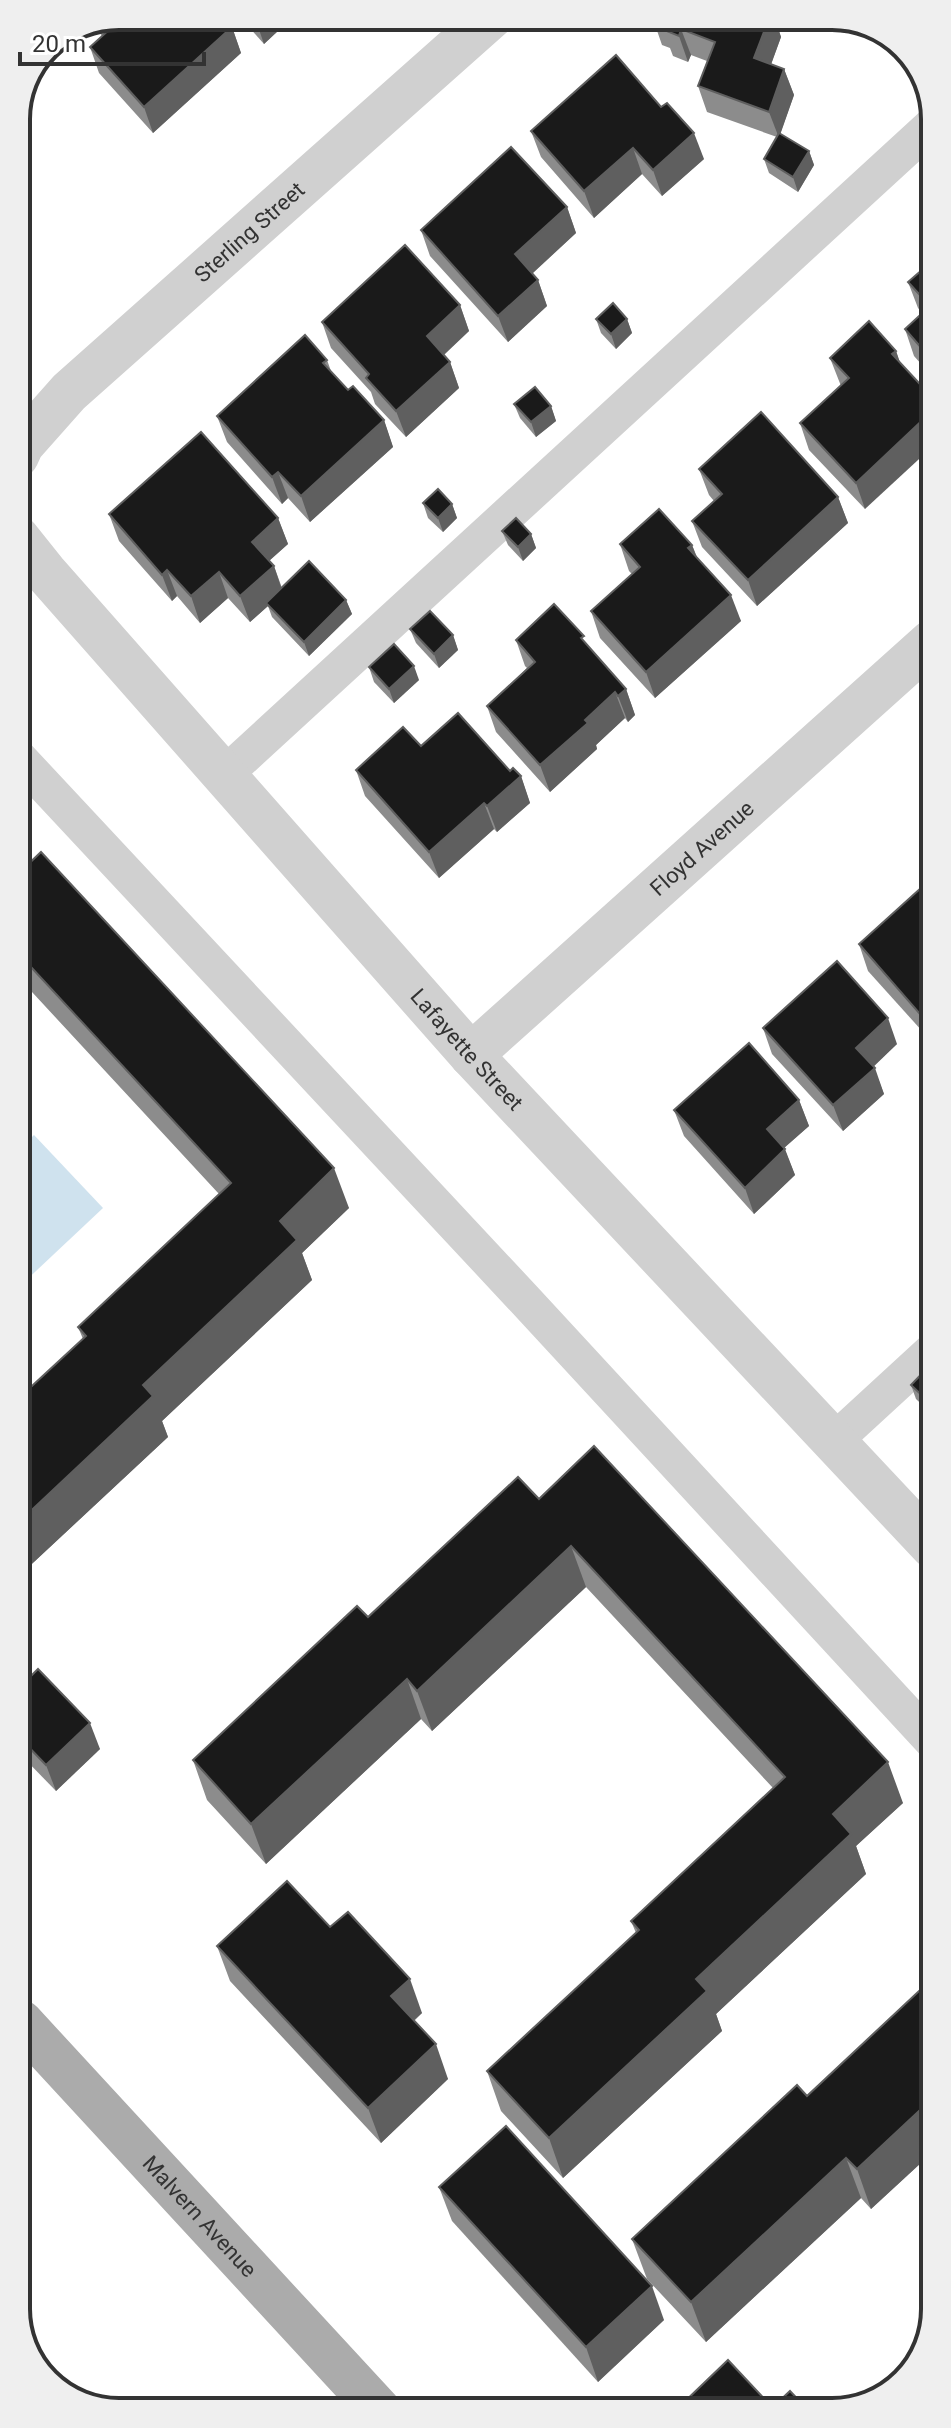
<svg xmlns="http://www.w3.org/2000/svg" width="951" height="2428" viewBox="0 0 951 2428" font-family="Roboto,sans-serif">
  <rect width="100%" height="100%" fill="#fff"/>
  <path fill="#cfe2ee" d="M34 1135 103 1208 19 1287V1150Z"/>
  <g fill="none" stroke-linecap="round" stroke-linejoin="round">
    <g stroke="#d0d0d0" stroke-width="36">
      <path d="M18 757 524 1299 934 1743"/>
      <path d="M224 775 930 127"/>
      <path d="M834 1441 933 1350"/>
    </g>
    <g stroke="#d0d0d0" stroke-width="44">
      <path id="s1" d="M17 456 22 445 69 392 492 16"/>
      <path id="s2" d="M17 537 45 572 471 1055 933 1547"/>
      <path id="s3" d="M471 1055 931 642"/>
    </g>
    <path stroke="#ababab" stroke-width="44" id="s4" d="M21 2022 379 2410"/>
  </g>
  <g fill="#8c8c8c">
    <path d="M119 16 232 27 241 53 153 133 99 73 90 47 102 36 95 26Z"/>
    <path d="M239 16H294L264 44Z"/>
    <path d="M654 16H774L781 37 771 64 784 69 794 95 780 134 809 151 814 165 798 192 769 173 764 159 777 137 707 112 698 86 707 61 691 55 688 62 673 56 670 48 662 45 653 19Z"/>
    <path d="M531 131 704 159 662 196 642 174 594 218 541 157Z"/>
    <path d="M567 207 576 233 532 274 538 280 547 306 508 342 430 256 421 230Z"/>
    <path d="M930 263V374L914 356 905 329 922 313 918 308 908 282Z"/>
    <path d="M460 305 469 331 444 355 450 362 459 388 406 437 375 404 371 392 331 348 322 322Z"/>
    <path d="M596 319H627L632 333 616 349 601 333Z"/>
    <path d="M896 351 900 363 865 509 809 450 800 423 841 386 830 358Z"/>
    <path d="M327 360 331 371 348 390 384 420 393 447 310 522 288 498 282 504 227 442 217 416Z"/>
    <path d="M514 404 551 406 556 421 536 437 520 418Z"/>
    <path d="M699 469 838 497 848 523 757 606 702 547 692 521 714 501 709 495Z"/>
    <path d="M423 503 452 504 457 518 443 532 428 518Z"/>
    <path d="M109 514 278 518 288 544 269 561 274 566 282 588 346 600 352 614 309 656 272 617 268 606 250 622 228 598 200 623 177 596 172 601 119 541Z"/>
    <path d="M502 531 531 534 536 548 523 561 508 545Z"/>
    <path d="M620 544 692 545 697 557 741 621 655 698 600 638 591 611 632 574 629 571Z"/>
    <path d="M410 629 453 635 458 650 439 668 416 643Z"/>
    <path d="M516 640 588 646 626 689 635 715 628 722 625 718 596 745 597 749 550 792 496 732 487 706 527 668 525 666Z"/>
    <path d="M369 667 419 680 394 703 374 682Z"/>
    <path d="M421 746 510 771 521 776 530 803 497 832 494 829 439 878 365 796 356 770Z"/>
    <path d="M18 874 349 1208 302 1253 312 1280 162 1421 168 1437 20 1575 19 1398 83 1339 78 1327 219 1194 32 992 18 1005Z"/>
    <path d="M932 878V1042L868 971 859 944Z"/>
    <path d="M763 1028 897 1044 873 1066 884 1094 843 1131 772 1054Z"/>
    <path d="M799 1100 809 1126 784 1148 795 1175 754 1214 684 1136 674 1110Z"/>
    <path d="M933 1362V1415L916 1399 911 1385Z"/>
    <path d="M539 1499 903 1803 856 1846 866 1874 716 2014 722 2031 563 2178 501 2111 487 2071 636 1933 631 1921 773 1788 586 1587 432 1731 421 1719 266 1864 207 1800 193 1760 368 1617Z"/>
    <path d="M20 1687 100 1749 56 1791 20 1754Z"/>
    <path d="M330 1927 422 2013 414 2021 448 2079 381 2143 230 1981 217 1946Z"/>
    <path d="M934 1977 935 2150 871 2209 861 2198 706 2342 647 2279 632 2239 807 2096Z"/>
    <path d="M439 2187 664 2320 598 2382 452 2221Z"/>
  </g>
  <g fill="#5f5f5f">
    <path d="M256 16H294L264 44 255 18Z"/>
    <path d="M770 16H774L781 37 764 84 754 58Z"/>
    <path d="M232 27 241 53 153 133 144 107Z"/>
    <path d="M681 29 691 55 688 62 679 36Z"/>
    <path d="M784 69 794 95 779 138 769 112Z"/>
    <path d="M694 133 704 159 662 196 653 170Z"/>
    <path d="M633 148 642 174 594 218 584 191Z"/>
    <path d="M809 151 814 165 798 192 793 177Z"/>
    <path d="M567 207 576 233 524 281 515 254Z"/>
    <path d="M538 280 547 306 508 342 498 316Z"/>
    <path d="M460 305 469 331 436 362 427 336Z"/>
    <path d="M627 319 632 333 616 349 611 334Z"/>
    <path d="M896 351 905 377 892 354Z"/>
    <path d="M450 362 459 388 406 437 396 411Z"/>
    <path d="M551 406 556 421 536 437 531 422Z"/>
    <path d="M930 413 931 448 865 509 856 483Z"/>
    <path d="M384 420 393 447 310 522 301 496Z"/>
    <path d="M278 472 288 498 282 504 272 477Z"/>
    <path d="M838 497 848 523 757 606 748 580Z"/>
    <path d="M452 504 457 518 443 532 438 518Z"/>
    <path d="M278 518 288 544 261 568 252 542Z"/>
    <path d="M531 534 536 548 523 561 518 547Z"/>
    <path d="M692 545 702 571 688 548Z"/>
    <path d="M274 566 283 593 266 603 268 606 250 622 240 596Z"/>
    <path d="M167 570 177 596 172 601 162 575Z"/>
    <path d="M219 572 228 598 200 623 191 596Z"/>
    <path d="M731 595 741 621 655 698 646 672Z"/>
    <path d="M346 600 352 614 309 656 304 642Z"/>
    <path d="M453 635 458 650 439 668 434 654Z"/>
    <path d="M414 666 419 680 394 703 389 689Z"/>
    <path d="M626 689 635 715 628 722 618 696Z"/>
    <path d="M615 692 625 718 596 745 597 749 550 792 540 765 585 720Z"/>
    <path d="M521 776 530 803 497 832 487 806Z"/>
    <path d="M484 803 494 829 439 878 429 852Z"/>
    <path d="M18 955 32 992 18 1005Z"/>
    <path d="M932 1017V1035L927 1022Z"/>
    <path d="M888 1018 897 1044 866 1074 856 1048Z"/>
    <path d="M875 1068 884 1094 843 1131 833 1105Z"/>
    <path d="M799 1100 809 1126 776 1155 767 1129Z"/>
    <path d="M785 1149 795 1175 754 1214 745 1188Z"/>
    <path d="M334 1168 349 1208 302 1253 312 1280 162 1421 168 1437 20 1575 19 1522 143 1385 280 1221Z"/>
    <path d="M571 1546 586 1587 432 1731 417 1691Z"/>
    <path d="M407 1679 421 1719 266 1864 251 1824Z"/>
    <path d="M90 1723 100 1749 56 1791 46 1765Z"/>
    <path d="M888 1762 903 1803 856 1846 866 1874 716 2014 722 2031 563 2178 549 2138 696 1979 833 1814Z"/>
    <path d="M410 1979 422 2013 403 2030 391 1996Z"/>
    <path d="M436 2044 448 2079 381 2143 368 2108Z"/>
    <path d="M934 2097 935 2150 871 2209 857 2169Z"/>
    <path d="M846 2158 861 2198 706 2342 691 2302Z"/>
    <path d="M652 2286 664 2320 598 2382 586 2347Z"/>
  </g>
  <g fill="#1a1a1a" stroke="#5f5f5f" stroke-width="2">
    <path d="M119 16H222L232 27 144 107 90 47 110 29 104 22Z"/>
    <path d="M654 16H770L754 58 784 69 769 112 698 86 715 42 681 29 679 36 664 30 666 24 653 19Z"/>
    <path d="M616 55 661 107 667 103 694 133 653 170 633 148 584 191 531 131Z"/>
    <path d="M779 133 809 151 793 177 764 159Z"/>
    <path d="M511 147 567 207 515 254 538 280 498 316 421 230Z"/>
    <path d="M405 245 460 305 427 336 450 362 396 411 366 378 369 374 322 322Z"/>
    <path d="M930 263V358L905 329 930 306 908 282Z"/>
    <path d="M613 303 627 319 611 334 596 319Z"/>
    <path d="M869 321 896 351 892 354 930 395V413L856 483 800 423 849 378 830 358Z"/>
    <path d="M305 335 327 360 323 363 348 390 353 386 384 420 301 496 278 472 272 477 217 416Z"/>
    <path d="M535 387 551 406 531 422 514 404Z"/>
    <path d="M761 412 838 497 748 580 692 521 722 494 699 469Z"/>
    <path d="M201 432 278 518 252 542 274 566 240 596 219 572 191 596 167 570 162 575 109 514Z"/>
    <path d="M438 489 452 504 438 518 423 503Z"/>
    <path d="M659 509 692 545 688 548 731 595 646 672 591 611 640 567 620 544Z"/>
    <path d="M516 518 531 534 518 547 502 531Z"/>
    <path d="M309 561 346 600 304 642 266 603Z"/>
    <path d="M554 604 584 636 581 638 626 689 618 696 615 692 585 720 588 723 540 765 487 706 535 662 516 640Z"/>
    <path d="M430 611 453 635 434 654 410 629Z"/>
    <path d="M394 644 414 666 389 689 369 667Z"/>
    <path d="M458 713 510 771 513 768 521 776 487 806 484 803 429 852 356 770 403 727 421 746Z"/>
    <path d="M41 852 334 1168 280 1221 297 1240 143 1385 153 1396 19 1522V1398L86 1336 78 1327 231 1183 18 953V874Z"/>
    <path d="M932 878V1017L927 1022 859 944Z"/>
    <path d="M837 961 888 1018 856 1048 875 1068 833 1105 763 1028Z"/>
    <path d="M749 1043 799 1100 767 1129 785 1149 745 1188 674 1110Z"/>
    <path d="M933 1362V1406L911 1385Z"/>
    <path d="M594 1446 888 1762 833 1814 851 1834 696 1979 707 1991 549 2138 487 2071 639 1930 631 1921 785 1777 571 1546 417 1691 407 1679 251 1824 193 1760 357 1606 368 1617 518 1477 539 1499Z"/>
    <path d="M38 1669 90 1723 46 1765 20 1738V1687Z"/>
    <path d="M287 1881 330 1927 348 1912 410 1979 391 1996 436 2044 368 2108 217 1946Z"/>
    <path d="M934 1977V2097L857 2169 846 2158 691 2302 632 2239 797 2085 807 2096Z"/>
    <path d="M506 2126 652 2286 586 2347 439 2187Z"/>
    <path d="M728 2360 772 2407 678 2408Z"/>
    <path d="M790 2391 805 2407H773Z"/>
  </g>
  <g text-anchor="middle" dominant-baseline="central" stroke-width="8" stroke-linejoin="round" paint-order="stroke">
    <g font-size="22" fill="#333" stroke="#fff">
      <text stroke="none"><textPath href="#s1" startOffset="324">Sterling Street</textPath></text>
      <text stroke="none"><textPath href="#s3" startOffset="310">Floyd Avenue</textPath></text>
      <text stroke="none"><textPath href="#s2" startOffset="682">Lafayette Street</textPath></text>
      <text stroke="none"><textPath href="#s4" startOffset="264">Malvern Avenue</textPath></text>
    </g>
  </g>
  <path d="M0 0H951V2428H0ZM119 30H832A89 89 0 0 1 921 119V2309A89 89 0 0 1 832 2398H119A89 89 0 0 1 30 2309V119A89 89 0 0 1 119 30Z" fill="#efefef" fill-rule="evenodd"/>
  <path fill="none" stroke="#333" stroke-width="4" d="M119 30H832A89 89 0 0 1 921 119V2309A89 89 0 0 1 832 2398H119A89 89 0 0 1 30 2309V119A89 89 0 0 1 119 30Z"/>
  <path d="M20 52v12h184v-12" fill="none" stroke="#333333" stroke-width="4"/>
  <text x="32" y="52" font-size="24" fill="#333333" stroke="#ffffff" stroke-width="6" paint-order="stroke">20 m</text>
</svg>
